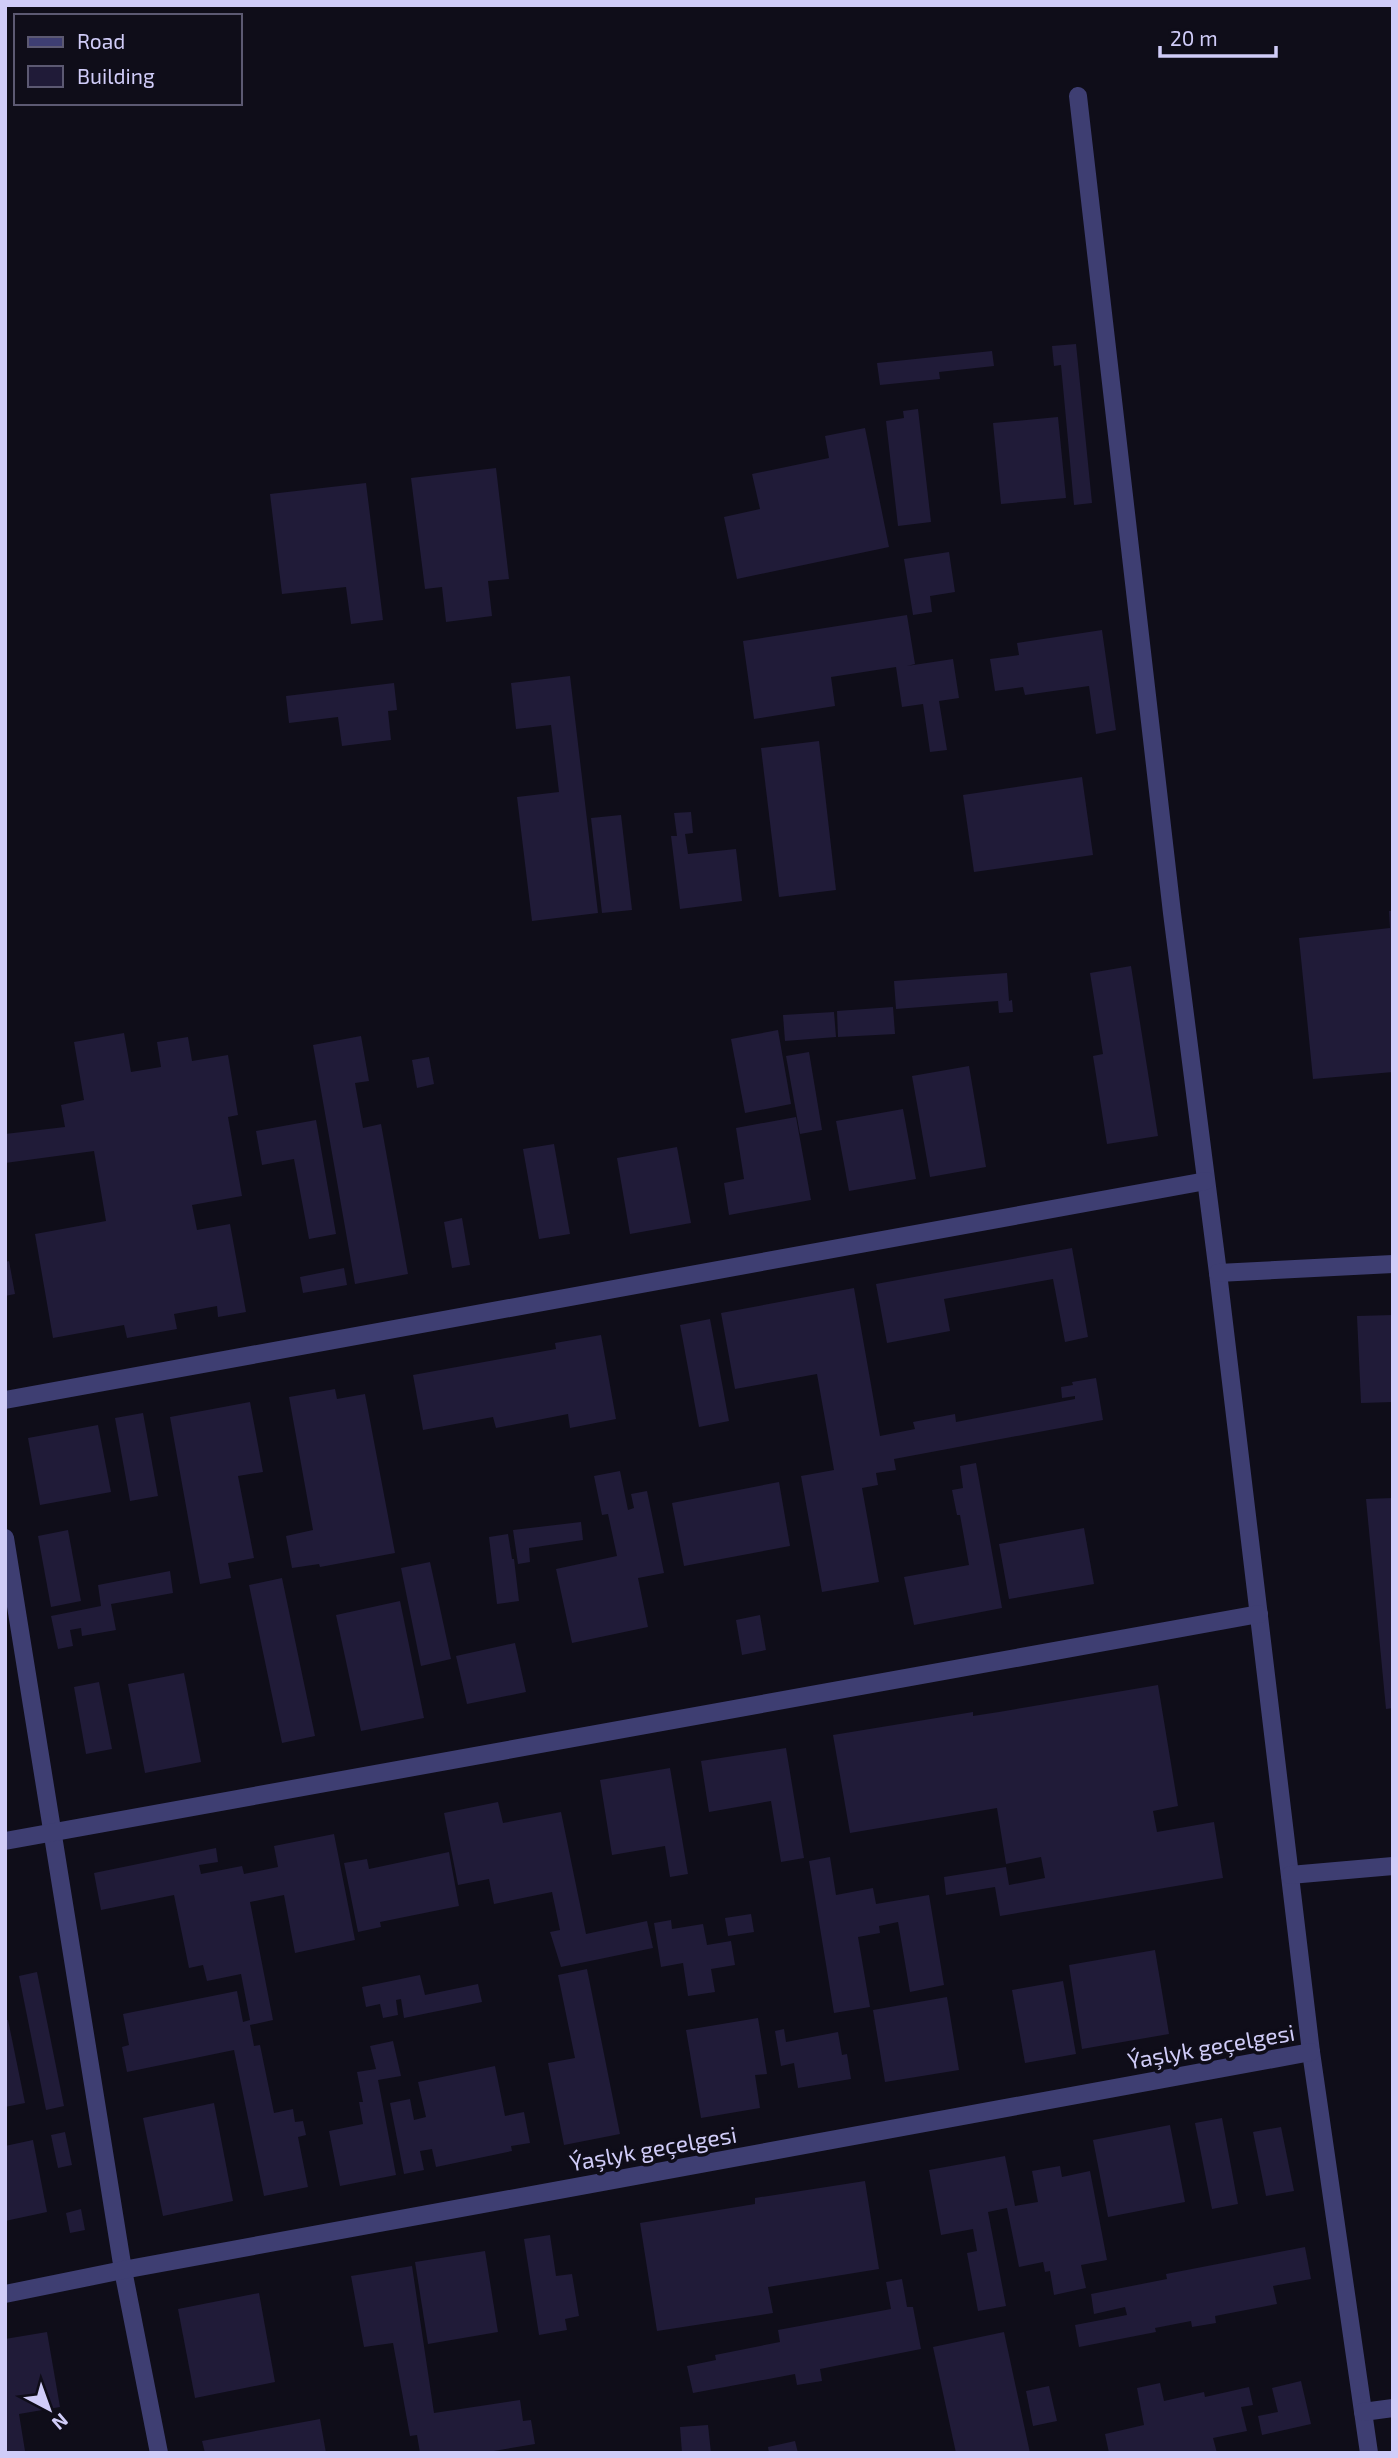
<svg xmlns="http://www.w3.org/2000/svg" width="1398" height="2458" viewBox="0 0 1398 2458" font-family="'Exo 2',sans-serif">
  <rect width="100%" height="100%" fill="#0f0d19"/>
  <g fill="#201b38">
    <path d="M1076 344 1092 503 1074 505 1061 365 1054 366 1052 346Z"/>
    <path d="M992 351 994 366 939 372 940 379 880 385 877 363Z"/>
    <path d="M918 409 931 522 898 526 886 421 904 418 903 411Z"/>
    <path d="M1058 417 1066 498 1001 504 993 423Z"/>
    <path d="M865 428 889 547 737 579 724 517 760 509 752 474 829 458 825 436Z"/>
    <path d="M496 468 509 579 488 581 492 616 446 622 442 587 425 589 411 478Z"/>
    <path d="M366 483 383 620 351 624 346 587 282 594 270 494Z"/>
    <path d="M949 552 955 592 930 596 932 612 913 615 904 559Z"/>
    <path d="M907 615 915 664 907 666 953 659 959 698 939 701 947 750 930 752 923 704 902 707 896 667 831 677 835 706 754 719 743 641Z"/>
    <path d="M1102 630 1116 730 1096 734 1089 686 1025 695 1023 687 995 691 990 659 1019 655 1017 643Z"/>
    <path d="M570 676 598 913 532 921 517 797 559 792 551 725 516 729 511 683Z"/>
    <path d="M394 683 397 710 388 711 391 740 342 746 338 717 289 723 286 696Z"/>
    <path d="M819 741 836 890 779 897 761 748Z"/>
    <path d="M1082 777 1093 855 974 872 963 795Z"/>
    <path d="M691 812 693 833 685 834 688 854 736 849 742 901 680 909 671 836H677L674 813Z"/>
    <path d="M621 815 632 910 602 913 591 818Z"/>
    <path d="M1389 911H1393V1072L1313 1079 1299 938 1390 928Z"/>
    <path d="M1131 966 1158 1136 1107 1144 1093 1056 1103 1054 1090 973Z"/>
    <path d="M1007 973 1009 1001 1012 1000 1013 1012 999 1013 998 1001 896 1009 894 981Z"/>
    <path d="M893 1007 895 1034 838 1037 837 1011Z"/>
    <path d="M834 1012 836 1037 785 1041 783 1015Z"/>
    <path d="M778 1030 791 1104 745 1113 731 1039Z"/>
    <path d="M124 1033 131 1072 161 1067 157 1042 188 1037 192 1061 228 1055 238 1115 228 1117 242 1196 192 1205 197 1230 230 1224 246 1312 218 1317 217 1306 174 1314 177 1329 127 1338 124 1325 53 1338 35 1234 106 1221 94 1151 5 1163V1134L65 1127 61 1105 84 1100 74 1042Z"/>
    <path d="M361 1036 369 1081 355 1083 363 1128 381 1124 408 1274 355 1284 313 1045Z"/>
    <path d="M809 1052 822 1130 800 1134 786 1056Z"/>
    <path d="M429 1057 434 1084 417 1088 412 1060Z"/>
    <path d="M969 1066 986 1167 930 1177 912 1076Z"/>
    <path d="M903 1109 916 1179 849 1191 836 1121Z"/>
    <path d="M796 1117 811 1200 729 1215 724 1183 744 1179 736 1128Z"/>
    <path d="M316 1120 336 1234 309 1239 294 1159 262 1165 256 1131Z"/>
    <path d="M554 1144 570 1234 539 1239 523 1149Z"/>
    <path d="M677 1147 691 1223 630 1234 617 1158Z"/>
    <path d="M462 1218 470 1265 452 1268 444 1222Z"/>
    <path d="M1072 1248 1088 1337 1065 1342 1053 1279 944 1299 950 1331 887 1343 876 1284Z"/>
    <path d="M9 1261 15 1294 5 1296V1262Z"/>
    <path d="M344 1268 347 1285 303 1293 300 1277Z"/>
    <path d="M854 1288 880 1436 915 1429 913 1422 955 1414 956 1422 1075 1399V1396L1062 1398 1061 1387 1073 1385 1072 1382 1096 1378 1103 1420 894 1459 896 1470 876 1473 878 1485 862 1488 879 1582 822 1592 801 1476 834 1470 817 1374 735 1389 721 1313Z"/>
    <path d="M1393 1315V1402L1361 1403 1357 1316Z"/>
    <path d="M710 1319 729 1421 699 1427 680 1325Z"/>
    <path d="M601 1335 616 1419 570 1428 568 1414 496 1428 493 1417 423 1430 413 1375 556 1349 555 1343Z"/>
    <path d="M335 1389 337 1399 365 1394 395 1553 320 1567 319 1564 292 1568 286 1536 313 1530 289 1397Z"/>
    <path d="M250 1402 263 1472 238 1476 254 1558 228 1563 231 1578 200 1584 170 1417Z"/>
    <path d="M143 1413 158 1496 130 1501 115 1418Z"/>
    <path d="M98 1425 111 1492 40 1505 28 1438Z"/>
    <path d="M976 1463 1002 1608 914 1625 904 1577 969 1565 960 1515H957L952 1490 963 1488 960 1466Z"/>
    <path d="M620 1471 628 1510 634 1508 631 1494 647 1491 664 1573 638 1578 648 1627 572 1643 556 1569 617 1556 608 1514 602 1515 594 1476Z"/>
    <path d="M779 1482 790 1546 684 1566 672 1503Z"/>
    <path d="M1393 1498V1708L1386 1709 1366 1499Z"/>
    <path d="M581 1522 583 1540 529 1548 530 1562 518 1564 513 1530Z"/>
    <path d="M1084 1528 1094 1584 1009 1599 999 1544Z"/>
    <path d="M68 1530 81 1601 51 1607 38 1536Z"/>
    <path d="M508 1534 512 1559H514L519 1601 497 1604 489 1537Z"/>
    <path d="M430 1562 451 1659 421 1666 401 1568Z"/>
    <path d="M170 1571 173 1593 111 1604 116 1630 82 1636 81 1628 70 1630 73 1646 58 1649 51 1616 101 1606 98 1585Z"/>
    <path d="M282 1578 315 1736 282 1743 249 1585Z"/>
    <path d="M400 1601 424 1718 361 1731 336 1615Z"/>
    <path d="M760 1615 766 1650 742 1655 736 1620Z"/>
    <path d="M515 1643 526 1692 467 1704 456 1656Z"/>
    <path d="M184 1673 201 1762 145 1773 128 1684Z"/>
    <path d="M99 1682 112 1749 86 1754 74 1687Z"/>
    <path d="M1158 1685 1178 1806 1153 1811 1157 1832 1214 1822 1223 1878 1000 1916 995 1887 946 1895 944 1877 1006 1867 1009 1885 1045 1878 1041 1857 1006 1864 997 1808 850 1833 833 1735 973 1712V1716L999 1712Z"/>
    <path d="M786 1748 804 1858 781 1862 771 1801 709 1812 701 1761Z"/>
    <path d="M670 1768 688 1874 670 1877 665 1846 612 1855 600 1780Z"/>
    <path d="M498 1802 503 1823 561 1812 586 1934 647 1921 653 1948 561 1967 550 1932 560 1930 552 1892 494 1904 489 1879 458 1885 444 1813Z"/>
    <path d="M334 1834 355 1940 295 1953 284 1895 250 1902 273 2020 250 2025 254 2046 260 2045 274 2113 293 2109 295 2122 303 2121 306 2135 298 2137 308 2187 264 2196 234 2050 127 2072 122 2047 129 2045 123 2014 237 1991 243 2022 250 2020 241 1974 207 1981 203 1965 189 1968 174 1895 101 1910 94 1873 216 1848 218 1862 199 1865 201 1874 242 1866 244 1874 278 1867 274 1846Z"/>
    <path d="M449 1852 459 1906 380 1922 381 1927 358 1932 344 1863 367 1859 369 1869Z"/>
    <path d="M830 1857 836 1895 873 1888 876 1904 929 1895 944 1985 910 1992 898 1922 879 1926 880 1933 858 1937 870 2007 834 2013 809 1861Z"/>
    <path d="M751 1914 754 1932 728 1936 725 1918Z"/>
    <path d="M671 1920 672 1929 703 1924 707 1945 731 1941 735 1965 711 1969 715 1992 688 1996 683 1963 661 1967 654 1923Z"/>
    <path d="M1155 1950 1169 2034 1082 2049 1069 1965Z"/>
    <path d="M587 1969 620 2134 564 2145 548 2063 575 2058 558 1975Z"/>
    <path d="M37 1972 64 2106 46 2110 19 1976Z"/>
    <path d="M420 1975 425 1995 478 1984 482 2002 404 2018 401 1999 396 2000 398 2015 383 2018 380 2004 366 2007 362 1987Z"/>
    <path d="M1063 1981 1076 2054 1025 2063 1012 1990Z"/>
    <path d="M947 1997 959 2070 885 2082 873 2010Z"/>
    <path d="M758 2018 767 2074 755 2075 760 2108 701 2118 686 2030Z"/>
    <path d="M5 2020H8L25 2103 5 2107Z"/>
    <path d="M784 2029 786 2042 838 2032 842 2055 847 2054 851 2079 798 2088 794 2063 781 2066 775 2031Z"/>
    <path d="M393 2041 401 2076 378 2080 396 2175 340 2186 329 2131 363 2124 359 2102H363L357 2072 376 2069 370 2046Z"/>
    <path d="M495 2066 505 2116 524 2112 530 2143 511 2146 512 2151 436 2167 432 2149 420 2151 424 2170 404 2174 390 2103 410 2099 414 2120 426 2117 418 2082Z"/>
    <path d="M214 2103 233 2201 163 2216 143 2118Z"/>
    <path d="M1222 2118 1238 2204 1212 2209 1195 2123Z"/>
    <path d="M1170 2125 1185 2202 1108 2217 1093 2140Z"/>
    <path d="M1281 2127 1294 2191 1266 2196 1253 2132Z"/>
    <path d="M65 2132 72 2165 58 2168 51 2135Z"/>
    <path d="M33 2140 47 2212 5 2221V2146Z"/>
    <path d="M1005 2156 1015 2206 1038 2202 1032 2171 1060 2166 1062 2177 1090 2171 1107 2260 1081 2265 1086 2288 1054 2295 1050 2271 1045 2272 1043 2262 1019 2267 1007 2208 988 2212 1006 2306 978 2311 967 2253 977 2251 973 2229 941 2235 929 2170Z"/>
    <path d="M865 2181 879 2269 768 2287 773 2313 657 2331 640 2223 755 2204V2198Z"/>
    <path d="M81 2209 85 2230 70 2233 66 2213Z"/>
    <path d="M550 2235 556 2276 572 2274 579 2316 565 2319 567 2330 539 2335 524 2239Z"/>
    <path d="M1305 2247 1311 2279 1273 2286 1277 2304 1215 2316 1216 2323 1192 2327 1191 2321 1155 2328 1156 2332 1079 2347 1075 2325 1127 2315 1125 2307 1094 2314 1091 2294 1167 2279 1166 2274Z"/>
    <path d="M485 2251 498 2332 428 2344 415 2262Z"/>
    <path d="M412 2266 434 2413 520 2400 523 2421 531 2420 535 2444 482 2453H420L417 2435 410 2436 393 2343 364 2347 351 2276Z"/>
    <path d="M902 2279 907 2307H913L921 2349 820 2369 822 2381 797 2385 795 2374 693 2393 687 2366 716 2360 715 2355 780 2342 778 2330 891 2309 886 2282Z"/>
    <path d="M259 2293 275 2382 195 2398 178 2309Z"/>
    <path d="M47 2332 60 2407 19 2414 25 2451 5 2453V2339Z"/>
    <path d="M1004 2332 1030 2453H956L933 2347Z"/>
    <path d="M1301 2381 1311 2424 1262 2435 1258 2416 1278 2412 1272 2388Z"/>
    <path d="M1160 2383 1164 2401 1204 2392 1205 2397 1249 2387 1253 2405 1241 2407 1247 2431 1213 2438 1217 2453H1109L1105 2434 1144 2425 1137 2388Z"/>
    <path d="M1049 2386 1057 2421 1033 2426 1026 2391Z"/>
    <path d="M320 2419 326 2453H205L202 2441Z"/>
    <path d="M708 2425 711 2453H682L680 2427Z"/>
    <path d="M795 2441 798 2453H769L768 2447Z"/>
  </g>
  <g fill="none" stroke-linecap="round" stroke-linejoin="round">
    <g stroke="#3e3e72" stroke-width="18">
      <path d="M1078 96 1172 913 1218 1273 1311 2052 1369 2453"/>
      <path d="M1218 1273 1393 1264"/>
      <path d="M5 1400 1206 1181"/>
      <path d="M5 1538 123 2270 159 2453"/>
      <path d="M5 1841 1259 1614"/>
      <path d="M1290 1875 1393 1866"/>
      <path d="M5 2294 123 2270 1311 2052"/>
      <path d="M1363 2412 1393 2408"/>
    </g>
  </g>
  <g text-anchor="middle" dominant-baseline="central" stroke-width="7" stroke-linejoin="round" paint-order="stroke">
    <g font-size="23" fill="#d0ccf8" stroke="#0f0d19">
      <text transform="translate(1211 2046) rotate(-10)">Ýaşlyk geçelgesi</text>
      <text transform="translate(653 2148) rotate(-10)">Ýaşlyk geçelgesi</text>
    </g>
  </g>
  <rect width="1398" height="2458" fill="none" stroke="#d0ccf8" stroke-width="14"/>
  <rect x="14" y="14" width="228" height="91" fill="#0f0d19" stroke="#5c5972" stroke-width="2"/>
  <rect x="28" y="37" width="35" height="10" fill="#3e3e72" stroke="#5c5972" stroke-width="2"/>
  <text x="77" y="49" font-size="21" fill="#d0ccf8">Road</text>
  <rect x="28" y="66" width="35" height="21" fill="#201b38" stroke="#5c5972" stroke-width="2"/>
  <text x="77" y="84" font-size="21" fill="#d0ccf8">Building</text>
  <g transform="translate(49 2409) rotate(139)" stroke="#0f0d19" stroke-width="5" paint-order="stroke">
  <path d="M0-5L12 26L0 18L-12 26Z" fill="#d0ccf8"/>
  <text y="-10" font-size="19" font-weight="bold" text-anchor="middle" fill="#d0ccf8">N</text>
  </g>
  <path d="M1160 46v10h116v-10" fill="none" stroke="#d0ccf8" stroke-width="3.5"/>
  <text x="1170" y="46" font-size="21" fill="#d0ccf8" stroke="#0f0d19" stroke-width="5" paint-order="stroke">20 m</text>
</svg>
